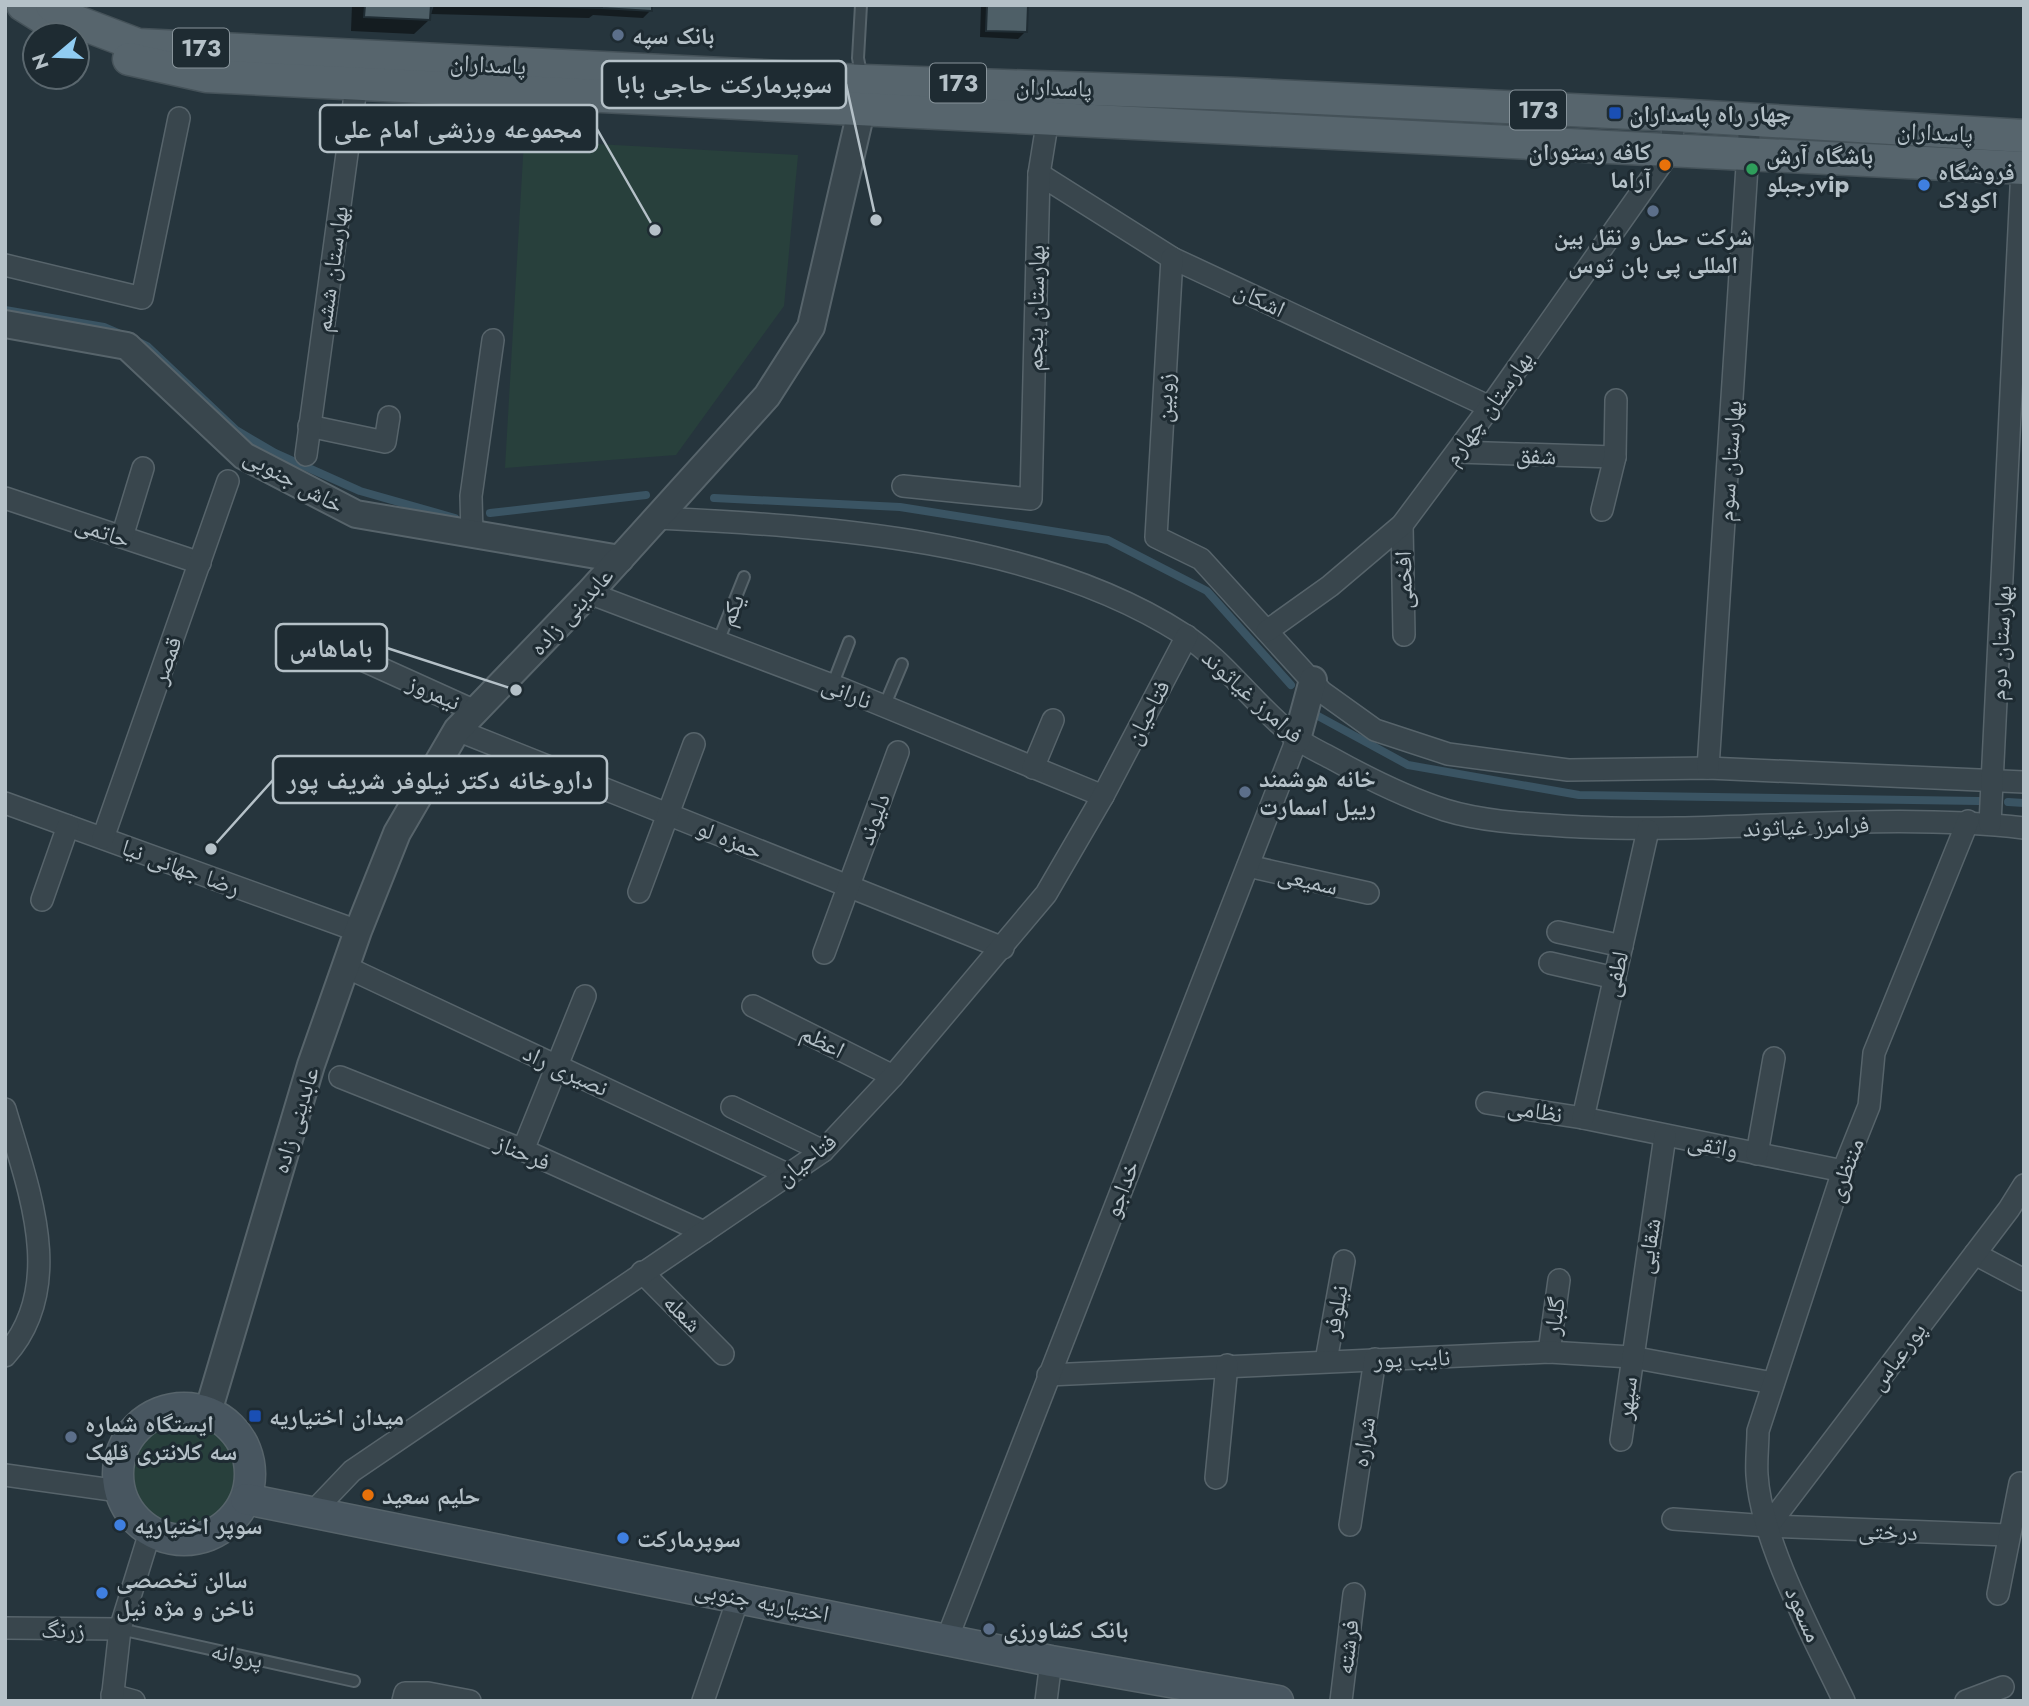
<svg xmlns="http://www.w3.org/2000/svg" width="2029" height="1706" viewBox="0 0 2029 1706" font-family="Jost,'Noto Naskh Arabic',sans-serif">
  <rect width="100%" height="100%" fill="#26353d"/>
  <g fill="#28403c">
    <path d="M524 140 798 155 784 306 676 455 505 468Z"/>
    <circle cx="183" cy="1473" r="55"/>
  </g>
  <g fill="#0007">
    <path d="M352 5H429V20L414 34 351 31Z"/>
    <path d="M434 5H650V11L643 18 593 15 589 18 431 14Z"/>
    <path d="M981 5H1026L1025 32 1018 39 980 37Z"/>
  </g>
  <g fill="none" stroke-linecap="round" stroke-linejoin="round">
    <g stroke="#3a5463" stroke-width="8">
      <path d="M5 310 104 327 118 333"/>
      <path d="M137 341 147 346 236 430 275 453 360 491 455 518"/>
      <path d="M714 498 900 507 1108 540 1207 591 1291 685"/>
      <path d="M490 513 646 495"/>
      <path d="M1318 716 1408 765 1579 795 1979 801"/>
      <path d="M2008 802 2024 803"/>
    </g>
  </g>
  <g fill="#4e5f67" stroke="#202d34" stroke-width="2">
    <path d="M365 5H431L430 20 364 17Z"/>
    <path d="M503 5H602V8Z"/>
    <path d="M602 5H652V11L602 8Z"/>
    <path d="M987 5H1028L1027 32 986 31Z"/>
  </g>
  <g fill="none" stroke-linecap="round" stroke-linejoin="round">
    <g stroke="#57646b" stroke-width="14">
      <g id="service">
        <path d="M861 5 858 58 862 79"/>
        <path d="M718 642 744 577"/>
        <path d="M832 686 849 642"/>
        <path d="M884 707 902 664"/>
        <path d="M120 1629 354 1681"/>
      </g>
    </g>
    <g stroke="#57646b" stroke-width="24">
      <g id="minor">
        <path d="M1039 174 1172 258 1490 407"/>
        <path d="M1172 258 1156 537 1201 559 1322 692 1375 730 1448 754 1568 770 1708 768 2024 782"/>
        <path d="M5 265 142 298 179 118"/>
        <path d="M309 426 385 442 389 417"/>
        <path d="M1457 452 1615 457"/>
        <path d="M306 455 358 73"/>
        <path d="M903 486 1031 499 1039 174 1050 106"/>
        <path d="M5 498 200 563"/>
        <path d="M1602 510 1615 457 1616 400"/>
        <path d="M657 518C827 526 1037 540 1183 634 1224 660 1256 707 1295 737 1306 746 1320 752 1333 759 1369 779 1405 797 1445 810 1487 823 1537 824 1581 827 1729 834 1878 811 2024 828"/>
        <path d="M1402 525 1404 635"/>
        <path d="M472 534 471 496 493 340"/>
        <path d="M122 537 143 468"/>
        <path d="M589 593 845 690 1103 796"/>
        <path d="M1267 631 1330 586 1402 525 1490 407 1671 150 1674 115"/>
        <path d="M316 639 475 711"/>
        <path d="M457 730 1003 948"/>
        <path d="M1033 768 1053 720"/>
        <path d="M1708 768 1750 120"/>
        <path d="M5 803 358 931"/>
        <path d="M1990 824 2022 168"/>
        <path d="M103 838 228 481"/>
        <path d="M1248 866 1368 893"/>
        <path d="M639 892 694 744"/>
        <path d="M42 900 68 826"/>
        <path d="M1558 932 1622 946"/>
        <path d="M824 953 898 752"/>
        <path d="M1550 963 1615 978"/>
        <path d="M346 967 787 1174"/>
        <path d="M753 1006 893 1076"/>
        <path d="M340 1077 523 1150 704 1232"/>
        <path d="M1487 1103 1583 1118 1843 1171"/>
        <path d="M732 1107 823 1151"/>
        <path d="M5 1109C28 1188 68 1286 5 1356"/>
        <path d="M1583 1118 1648 830"/>
        <path d="M523 1150 585 996"/>
        <path d="M1757 1154 1774 1058"/>
        <path d="M1975 1254 2024 1280"/>
        <path d="M642 1272 723 1354"/>
        <path d="M1549 1352 1559 1280"/>
        <path d="M1326 1361 1344 1261"/>
        <path d="M1048 1375 1549 1352 1631 1357 1773 1383"/>
        <path d="M1621 1440 1665 1136"/>
        <path d="M5 1475 119 1491"/>
        <path d="M1216 1478 1227 1365"/>
        <path d="M311 1514 352 1471 823 1151 893 1076 1046 894 1103 796 1187 636"/>
        <path d="M1673 1519 1768 1526 2008 1535"/>
        <path d="M1350 1525 1375 1359"/>
        <path d="M1768 1526 2009 1209 2024 1185"/>
        <path d="M1998 1594 2020 1483"/>
        <path d="M5 1628 120 1629"/>
        <path d="M947 1639 1297 739"/>
        <path d="M112 1695 134 1701"/>
        <path d="M112 1701 120 1629 150 1532"/>
        <path d="M403 1701 405 1693H428L470 1701"/>
        <path d="M703 1701 739 1596"/>
        <path d="M1046 1701 1051 1661"/>
        <path d="M1341 1701 1354 1594"/>
        <path d="M1844 1701C1815 1640 1761 1542 1757 1475 1756 1460 1758 1446 1758 1431L1843 1171 1869 1106 1874 1053 1968 821"/>
        <path d="M1966 1701 2003 1687"/>
      </g>
    </g>
    <g stroke="#57646b" stroke-width="30">
      <g id="tertiary">
        <path d="M5 324 127 346 244 456 356 514 620 559"/>
        <path d="M1297 739 1313 680"/>
        <path d="M208 1412 311 1065 358 931 397 833 457 730 589 593 767 396 811 327 862 107"/>
      </g>
    </g>
    <g stroke="#57646b" stroke-width="33">
      <g id="secondary">
        <circle cx="184" cy="1474" r="66"/>
        <path d="M246 1499 1051 1661 1278 1701"/>
      </g>
    </g>
    <g stroke="#455259" stroke-width="35">
      <g id="primary">
        <path d="M23 5 66 32"/>
        <path d="M52 5 72 20 138 45 863 81 1235 94 1674 115 2024 136"/>
        <path d="M129 59 206 76 2024 168"/>
      </g>
    </g>
    <use href="#service" stroke="#39464d" stroke-width="10"/>
    <use href="#minor" stroke="#39464d" stroke-width="21"/>
    <use href="#tertiary" stroke="#39464d" stroke-width="26"/>
    <use href="#secondary" stroke="#485660" stroke-width="30"/>
    <use href="#primary" stroke="#57656d" stroke-width="32"/>
  </g>
  <g fill="#5c6f8a" stroke="#1e2b32" stroke-width="2.5">
    <circle cx="618" cy="35" r="7"/>
    <circle cx="1653" cy="211" r="7"/>
    <circle cx="1245" cy="792" r="7"/>
    <circle cx="71" cy="1437" r="7"/>
    <circle cx="989" cy="1629" r="7"/>
  </g>
  <g fill="#1a4fb4" stroke="#1e2b32" stroke-width="2.5">
    <rect x="1608" y="106" width="14" height="14" rx="3.5"/>
    <rect x="248" y="1409" width="14" height="14" rx="3.5"/>
  </g>
  <g fill="#e8710a" stroke="#1e2b32" stroke-width="2.5">
    <circle cx="1665" cy="165" r="7"/>
    <circle cx="368" cy="1495" r="7"/>
  </g>
  <circle fill="#2e9e5b" stroke="#1e2b32" stroke-width="2.5" cx="1752" cy="169" r="7"/>
  <g fill="#3f7fe0" stroke="#1e2b32" stroke-width="2.5">
    <circle cx="1924" cy="185" r="7"/>
    <circle cx="120" cy="1525" r="7"/>
    <circle cx="623" cy="1538" r="7"/>
    <circle cx="102" cy="1593" r="7"/>
  </g>
  <g text-anchor="middle" dominant-baseline="central" stroke-width="6" stroke-linejoin="round" paint-order="stroke">
    <g fill="#1e2b32" stroke="#88949b" stroke-width="2">
      <rect x="173" y="28.5" width="56" height="39" rx="5"/>
      <rect x="930" y="63.5" width="56" height="39" rx="5"/>
      <rect x="1510" y="90.5" width="56" height="39" rx="5"/>
    </g>
    <g font-size="23" font-weight="bold" fill="#b5c1c8">
      <text x="201" y="48">173</text>
      <text x="958" y="83">173</text>
      <text x="1538" y="110">173</text>
    </g>
    <g font-size="24" font-weight="bold" fill="#b5c1c8" stroke="#1e2b32" text-anchor="start">
      <text x="632" y="35">بانک سپه</text>
      <text x="1629" y="113">چهار راه پاسداران</text>
      <text x="1651" y="151" text-anchor="end">کافه رستوران<tspan x="1651" dy="28">آراما</tspan></text>
      <text x="1766" y="155">باشگاه آرش<tspan x="1766" dy="28">رجبلوvip</tspan></text>
      <text x="1938" y="171">فروشگاه<tspan x="1938" dy="28">اکولاک</tspan></text>
      <text x="1653" y="236" text-anchor="middle">شرکت حمل و نقل بین<tspan x="1653" dy="28">المللی پی بان توس</tspan></text>
      <text x="1259" y="778">خانه هوشمند<tspan x="1259" dy="28">رییل اسمارت</tspan></text>
      <text x="269" y="1416">میدان اختیاریه</text>
      <text x="85" y="1423">ایستگاه شماره<tspan x="85" dy="28">سه کلانتری قلهک</tspan></text>
      <text x="382" y="1495">حلیم سعید</text>
      <text x="134" y="1525">سوپر اختیاریه</text>
      <text x="637" y="1538">سوپرمارکت</text>
      <text x="116" y="1579">سالن تخصصی<tspan x="116" dy="28">ناخن و مژه نیل</tspan></text>
      <text x="1003" y="1629">بانک کشاورزی</text>
    </g>
    <g font-size="24" fill="#b5c1c8" stroke="#1e2b32">
      <text transform="translate(488 64) rotate(3)">پاسداران</text>
      <text transform="translate(1054 87) rotate(2)">پاسداران</text>
      <text transform="translate(1935 132) rotate(3)">پاسداران</text>
      <text transform="translate(331 269) rotate(-82)">بهارستان ششم</text>
      <text transform="translate(1260 299) rotate(25)">اشکان</text>
      <text transform="translate(1035 308) rotate(-89)">بهارستان پنجم</text>
      <text transform="translate(1164 398) rotate(-87)">زوبین</text>
      <text transform="translate(1488 408) rotate(-54)">بهارستان چهارم</text>
      <text transform="translate(1536 455) rotate(2)">شفق</text>
      <text transform="translate(1729 461) rotate(-86)">بهارستان سوم</text>
      <text transform="translate(294 480) rotate(29)">خاش جنوبی</text>
      <text transform="translate(103 531) rotate(19)">حاتمی</text>
      <text transform="translate(1403 580) rotate(-91)">افخمی</text>
      <text transform="translate(731 610) rotate(-68)">یکم</text>
      <text transform="translate(571 611) rotate(-47)">عابدینی زاده</text>
      <text transform="translate(2000 643) rotate(-87)">بهارستان دوم</text>
      <text transform="translate(166 660) rotate(-70)">قمصر</text>
      <text transform="translate(434 692) rotate(24)">نیمروز</text>
      <text transform="translate(847 692) rotate(22)">نارانی</text>
      <text transform="translate(1253 696) rotate(42)">فرامرز غیاثوند</text>
      <text transform="translate(1147 712) rotate(-62)">فتاحیان</text>
      <text transform="translate(873 819) rotate(-70)">دلیوند</text>
      <text transform="translate(1806 826) rotate(-2)">فرامرز غیاثوند</text>
      <text transform="translate(730 839) rotate(22)">حمزه لو</text>
      <text transform="translate(181 867) rotate(20)">رضا جهانی نیا</text>
      <text transform="translate(1308 880) rotate(13)">سمیعی</text>
      <text transform="translate(1615 974) rotate(-77)">لطفی</text>
      <text transform="translate(823 1041) rotate(27)">اعظم</text>
      <text transform="translate(566 1070) rotate(25)">نصیری راد</text>
      <text transform="translate(1535 1110) rotate(9)">نظامی</text>
      <text transform="translate(295 1120) rotate(-73)">عابدینی زاده</text>
      <text transform="translate(1713 1145) rotate(11)">واثقی</text>
      <text transform="translate(523 1152) rotate(23)">فرحناز</text>
      <text transform="translate(806 1159) rotate(-38)">فتاحیان</text>
      <text transform="translate(1845 1170) rotate(-70)">منتظری</text>
      <text transform="translate(1121 1189) rotate(-69)">خداجو</text>
      <text transform="translate(1648 1246) rotate(-81)">شقایی</text>
      <text transform="translate(1335 1311) rotate(-80)">نیلوفر</text>
      <text transform="translate(683 1313) rotate(45)">شعله</text>
      <text transform="translate(1554 1316) rotate(-82)">گلبار</text>
      <text transform="translate(1897 1356) rotate(-53)">پورعباس</text>
      <text transform="translate(1412 1358) rotate(-2)">نایب پور</text>
      <text transform="translate(1626 1398) rotate(-83)">سپهر</text>
      <text transform="translate(1363 1442) rotate(-81)">شراره</text>
      <text transform="translate(1888 1531) rotate(2)">درختی</text>
      <text transform="translate(762 1601) rotate(11)">اختیاریه جنوبی</text>
      <text transform="translate(1804 1614) rotate(66)">مسعود</text>
      <text x="63" y="1629">زرنگ</text>
      <text transform="translate(1347 1647) rotate(-83)">فرشته</text>
      <text transform="translate(237 1655) rotate(12)">پروانه</text>
    </g>
  </g>
  <path fill="none" stroke="#b5c1c8" stroke-width="2.5" d="M876 220L846 84M655 230L597 129M516 690L387 648M211 849L273 780"/>
  <g fill="#b5c1c8" stroke="#1e2b32" stroke-width="2.5">
    <circle cx="876" cy="220" r="7"/>
    <circle cx="655" cy="230" r="7"/>
    <circle cx="516" cy="690" r="7"/>
    <circle cx="211" cy="849" r="7"/>
  </g>
  <g fill="#1e2b32" stroke="#b5c1c8" stroke-width="2.5">
    <rect x="602" y="61" width="244" height="47" rx="7"/>
    <rect x="320" y="105" width="277" height="47" rx="7"/>
    <rect x="276" y="624" width="111" height="47" rx="7"/>
    <rect x="273" y="756" width="334" height="47" rx="7"/>
  </g>
  <g font-size="26" text-anchor="middle" font-weight="bold" fill="#b5c1c8">
    <text x="724" y="93">سوپرمارکت حاجی بابا</text>
    <text x="458" y="138">مجموعه ورزشی امام علی</text>
    <text x="331" y="657">باماهاس</text>
    <text x="440" y="789">داروخانه دکتر نیلوفر شریف پور</text>
  </g>
  <rect width="2029" height="1706" fill="none" stroke="#b5c1c8" stroke-width="14"/>
  <g transform="translate(56 56) rotate(251)"><circle r="33" fill="#1e2b32" stroke="#5a676e" stroke-width="2"/>
  <path d="M0-5L12 26L0 18L-12 26Z" fill="#90ccf2"/>
  <text y="-10" font-size="19" font-weight="bold" text-anchor="middle" fill="#b5c1c8">N</text>
  </g>
</svg>
